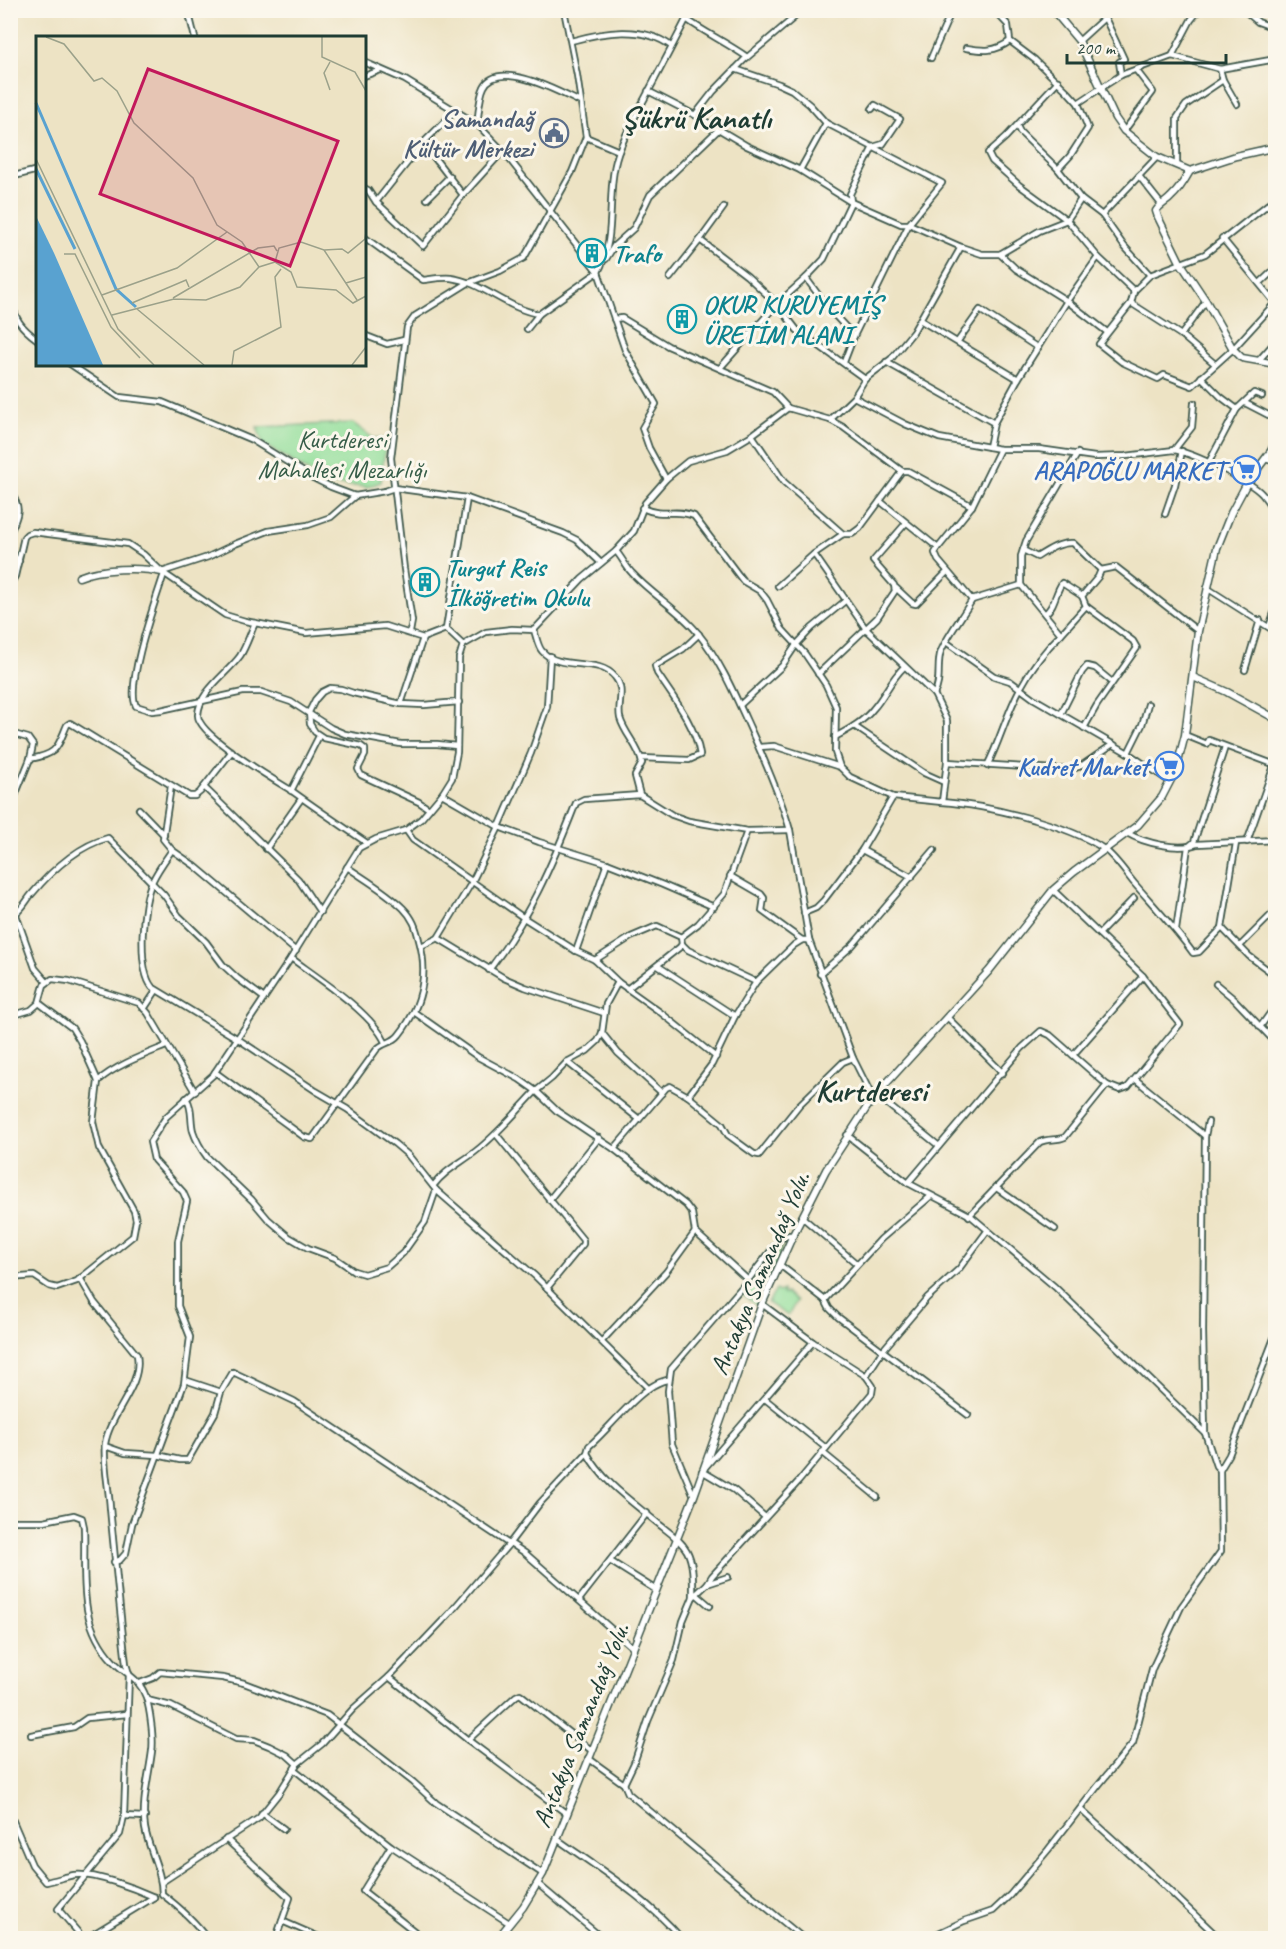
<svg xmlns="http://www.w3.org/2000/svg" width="1286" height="1949" viewBox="0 0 1286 1949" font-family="Caveat,sans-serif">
  <rect width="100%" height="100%" fill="#fbf7ec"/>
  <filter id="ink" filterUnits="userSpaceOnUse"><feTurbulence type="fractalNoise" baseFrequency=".0167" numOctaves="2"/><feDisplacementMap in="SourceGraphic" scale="12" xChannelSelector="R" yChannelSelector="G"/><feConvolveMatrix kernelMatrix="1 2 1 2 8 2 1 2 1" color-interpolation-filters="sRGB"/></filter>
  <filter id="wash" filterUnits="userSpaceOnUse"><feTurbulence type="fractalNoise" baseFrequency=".008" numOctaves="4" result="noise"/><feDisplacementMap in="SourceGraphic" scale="24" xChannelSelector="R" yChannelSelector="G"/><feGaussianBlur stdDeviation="1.35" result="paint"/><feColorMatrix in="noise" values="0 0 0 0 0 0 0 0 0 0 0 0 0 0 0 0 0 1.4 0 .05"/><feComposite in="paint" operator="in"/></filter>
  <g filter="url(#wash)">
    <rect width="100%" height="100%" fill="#ede3c4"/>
    <g fill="#92de9a" stroke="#588e67" stroke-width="1.5">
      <path d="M353 423 373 438 386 440 381 482 367 487 329 484 263 444 257 427Z"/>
      <path d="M784 1246 757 1306 741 1294Z"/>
      <path d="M776 1290 779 1292 783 1290V1294L787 1293 796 1302 788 1316 768 1303Z"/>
    </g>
  </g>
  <g filter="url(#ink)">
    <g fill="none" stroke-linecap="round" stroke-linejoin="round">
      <g stroke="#3e564a" stroke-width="8">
        <g id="minor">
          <path d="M188 10 195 38"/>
          <path d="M994 10 1008 25 1010 41 1035 60 1067 91 1078 103 1088 128 1070 156 1058 169 1081 199 1102 215 1124 246 1150 275"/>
          <path d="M1244 10 1258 22 1269 26 1276 23"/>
          <path d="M1105 18 1124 59 1119 62 1121 75"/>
          <path d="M686 19C706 33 727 43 747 57"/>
          <path d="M571 41C603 32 643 25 671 46"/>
          <path d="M1079 41 1113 10"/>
          <path d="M966 48C984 51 995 52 1010 41"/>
          <path d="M1172 56 1191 20 1199 10"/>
          <path d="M931 58 952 10"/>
          <path d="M364 62 405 80 477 124 503 151 598 272 539 314C507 309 482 282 451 278 443 277 432 279 423 280L364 237"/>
          <path d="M735 69 779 84 792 90 810 105 826 123 942 183 909 224 854 336 844 362"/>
          <path d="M1220 69 1223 80 1237 104"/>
          <path d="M364 76 381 70"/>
          <path d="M1058 81 1006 137 988 153 992 161 1019 185 1067 220 1098 257 1134 291"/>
          <path d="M648 91 695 115 747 146 800 170 851 202 901 224H909L961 247 982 254H1000L1039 231 1067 220 1081 199"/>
          <path d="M1078 103 1121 75 1172 56 1220 69 1276 59"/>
          <path d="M695 115 713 92 744 60 803 10"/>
          <path d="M477 124C479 113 479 97 484 87 498 58 561 93 580 102"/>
          <path d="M1017 126 1020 132 1058 169"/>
          <path d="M1124 131 1153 92 1136 70"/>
          <path d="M586 137 619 151"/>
          <path d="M423 143 463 195"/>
          <path d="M1177 165V118L1186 105 1223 80"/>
          <path d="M800 170 826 123"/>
          <path d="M1139 176 1161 204"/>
          <path d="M10 177 38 170"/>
          <path d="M364 188 368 190 376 202 423 246 463 195 503 151"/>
          <path d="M427 199 450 176"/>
          <path d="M376 202 423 143 456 110"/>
          <path d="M1102 215 1157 157"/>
          <path d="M1222 238 1275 303 1233 349 1192 386 1164 375 1158 379 1122 362 1099 344 1131 303 1134 291 1150 275 1205 254 1276 198"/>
          <path d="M700 240 724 207"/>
          <path d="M1000 254 1016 269 1067 301 1107 332"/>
          <path d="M606 259 614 246 634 228 650 195 719 129"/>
          <path d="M670 278 700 240 747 276 777 304 797 330 865 379"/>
          <path d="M806 278 824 259 851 202 850 194 873 147 883 144 900 119 875 105 872 109"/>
          <path d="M1260 283 1276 268"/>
          <path d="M10 298C16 320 19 326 38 340"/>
          <path d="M1131 303 1181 335 1215 364"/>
          <path d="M614 319 622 318 668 346 773 392 788 408 830 420 843 427 902 471H908L972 506"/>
          <path d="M920 320 1018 379"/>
          <path d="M527 329 539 314"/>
          <path d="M364 335 387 344 404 340"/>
          <path d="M1181 335 1206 301"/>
          <path d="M958 341 980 310 1038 348"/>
          <path d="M1259 360 1276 341"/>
          <path d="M886 362 994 423"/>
          <path d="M70 364 119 397 162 402 252 440 313 478 331 487 355 496 385 491 394 488 467 498 563 533 577 540 601 563"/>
          <path d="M720 368 777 304 806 278 828 308 854 336"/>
          <path d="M1201 377 1221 397 1237 409 1209 462"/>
          <path d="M854 397 905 424 939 438 1000 449H1039L1095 457 1126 456 1174 450C1193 453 1249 480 1262 494 1267 500 1271 507 1276 513"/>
          <path d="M1245 403 1276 419"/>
          <path d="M1237 409 1254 393 1262 396"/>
          <path d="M830 420 854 397 865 379 891 359 913 332 961 247"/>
          <path d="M752 435 784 482 843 534"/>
          <path d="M989 447 994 423 1018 379 1067 301 1098 257"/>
          <path d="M1174 450 1192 427 1194 403"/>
          <path d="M1265 459 1276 462"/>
          <path d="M666 479 649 448 642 428 656 404 625 350 598 272C618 237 605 192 618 154 625 134 636 115 646 96 661 68 676 39 691 10"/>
          <path d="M10 492C23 509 17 516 10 533"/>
          <path d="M880 501 938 548 935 553 938 560 972 600C962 617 949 633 941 651 936 664 942 682 934 694"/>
          <path d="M642 508C664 518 676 508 694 516L743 581 760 591 767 600 782 629 805 654 826 685 836 707 835 752 840 767 850 777 893 797 942 802 947 762V721L934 694 866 629 814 554"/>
          <path d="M1165 514 1175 485 1182 451"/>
          <path d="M938 548 972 506 1000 449"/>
          <path d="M1023 550 1037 557C1048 550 1060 542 1073 543L1101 570 1116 567 1198 631"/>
          <path d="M10 551 12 555 19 561"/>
          <path d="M616 551C622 558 626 567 632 573 652 595 678 609 697 632 720 660 735 695 750 728 765 761 780 795 790 830L809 940 853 1058 873 1098"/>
          <path d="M164 574C156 599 125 684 136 706L152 711 161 710 243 692H261L291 702 331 728 345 734 401 744H437L457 746"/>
          <path d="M10 585 15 576 24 537 27 534 33 532 128 544 143 554 162 572 208 557 235 544 268 531 308 525 331 517 355 496"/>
          <path d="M778 586 814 554 843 534H852L860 528 902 471"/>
          <path d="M896 588 912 603 916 604 947 572"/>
          <path d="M1207 588 1276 632"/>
          <path d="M972 600 1021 585"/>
          <path d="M1045 614C1055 606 1055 593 1062 583L1082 596"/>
          <path d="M255 623C250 634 246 647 240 656 227 674 199 691 198 715 197 735 275 780 292 791 317 809 342 826 367 843"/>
          <path d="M1269 627 1274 613"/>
          <path d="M446 629 467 498"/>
          <path d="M534 630 582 579 616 551 634 531 645 503 666 479 688 461 727 450 752 435 788 408"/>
          <path d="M410 632 412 621 404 569 391 458 407 327 415 316 468 283 500 271 524 258 572 172 586 137 577 75 564 10"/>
          <path d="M1061 634 1086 606 1082 596 1098 577 1101 570"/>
          <path d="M946 642 994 676 1010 681 1033 698 1128 753 1169 781"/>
          <path d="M463 645 486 632 512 629 534 630C536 636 538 647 542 651 560 672 598 656 615 677 626 690 617 703 620 718 625 735 639 746 642 763L635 776 640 795"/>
          <path d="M1245 670 1260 620"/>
          <path d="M818 674 877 618 895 591 894 585 873 561 906 523"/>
          <path d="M401 704 423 638"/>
          <path d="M740 705 782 666 796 645 812 628 845 601"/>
          <path d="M1061 714 1082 672 1087 666 1095 668 1112 682"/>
          <path d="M854 726 924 773 944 782"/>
          <path d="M1084 728 1097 705 1137 648 1133 641 1086 606"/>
          <path d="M10 733 28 738 33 745 30 759 10 808"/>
          <path d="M1185 735 1207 744 1209 740 1273 764"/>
          <path d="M835 737C848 730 863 722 873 709 885 696 890 680 904 667"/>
          <path d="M759 747 774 746 840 767"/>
          <path d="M1128 753 1142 725 1148 704"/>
          <path d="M641 758 689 760 700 755C696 726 673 697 657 673L655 666 683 649 699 634"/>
          <path d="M30 759C58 754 57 748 67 725L70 723 189 796H195L200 792 232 751"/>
          <path d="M947 762 1070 770 1081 766 1113 744"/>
          <path d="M987 766C1000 741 1007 712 1021 687 1031 668 1046 649 1061 634L1021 585V556L1026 541 1078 453"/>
          <path d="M171 786 163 839 172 850 195 866 296 951"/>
          <path d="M204 787 298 879 320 912"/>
          <path d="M291 791 319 736"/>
          <path d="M442 794 499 827 539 842 607 863 663 885 714 907"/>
          <path d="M942 802C985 805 1068 824 1104 849 1115 857 1125 872 1134 883 1154 906 1175 928 1193 953L1199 952 1222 928"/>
          <path d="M139 809 164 835"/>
          <path d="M429 809 419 802 361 775 358 769 365 755V749L361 746 324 738 315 732 310 724 309 712 315 700 322 692 330 688 341 689 353 693 401 704 424 705 459 702"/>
          <path d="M406 830 413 840 524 918 576 951 595 960 618 982 660 1012 716 1057"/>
          <path d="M1127 833C1144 843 1178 851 1197 844L1276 840"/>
          <path d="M1247 842 1276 760"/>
          <path d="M266 849 301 799"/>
          <path d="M172 850C165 860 157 871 152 882 142 903 137 968 152 987L238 1039 316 1091 347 1109 395 1144 408 1155 436 1190 535 1276 648 1388"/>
          <path d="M862 850 912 877"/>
          <path d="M730 876 761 894 764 898 762 911 802 940"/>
          <path d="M10 898 35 968 47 982"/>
          <path d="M16 913C23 908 26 901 31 895 51 871 77 846 108 838L164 895 179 916 206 942 223 965 237 978 264 998"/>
          <path d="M804 913 816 908 824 900 862 850 893 797"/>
          <path d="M1222 928 1236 843"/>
          <path d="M1222 928 1249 956 1276 976"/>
          <path d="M1176 930 1188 847 1194 842 1225 747"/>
          <path d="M1099 934 1134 898"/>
          <path d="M438 938 504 978 525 987 604 1013"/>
          <path d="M682 944 688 950 756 982"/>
          <path d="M421 946 438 938 472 882 499 827 531 753 547 707 550 656"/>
          <path d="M1240 946 1276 910"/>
          <path d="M576 951 607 863"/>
          <path d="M291 958C318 978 371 1012 385 1042"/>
          <path d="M595 960 631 937 657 926 681 937"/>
          <path d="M658 966 735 1016"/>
          <path d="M489 970C529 918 552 865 576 803L584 799 640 795 672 815 689 821 747 831 790 830"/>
          <path d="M820 974 852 946 934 850"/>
          <path d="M1216 984 1234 999 1276 1043"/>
          <path d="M627 989 680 947 682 944 681 937 698 924 724 894 747 831"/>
          <path d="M144 1009 156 991"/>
          <path d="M414 1012 478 1057 519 1079 536 1091 552 1078 567 1062 587 1051 598 1041 602 1033 606 1004 618 982"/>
          <path d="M10 1016 31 1010 39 1003 44 985 52 979 69 981 139 1003 148 1013 195 1092"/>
          <path d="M947 1017 1003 1073"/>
          <path d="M1260 1027 1276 1005"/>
          <path d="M602 1033 618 1053 662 1093"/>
          <path d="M1073 1055 1143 976"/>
          <path d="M567 1062 639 1119"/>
          <path d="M215 1072 304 1137 312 1139 377 1049C384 1042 393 1043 399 1035 422 1006 429 975 419 940 416 927 413 918 403 908 387 892 366 880 347 867"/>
          <path d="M1135 1079 1205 1136 1203 1331 1205 1433 1216 1466 1220 1470"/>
          <path d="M98 1081C116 1065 144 1055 166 1046"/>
          <path d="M876 1095 939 1146"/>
          <path d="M688 1096 712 1064 735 1016 756 982 794 945 802 940H809"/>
          <path d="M186 1098C193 1108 190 1120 193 1131 196 1140 201 1149 207 1157L252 1200 268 1219 289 1237 308 1248 335 1258 354 1271 364 1274 387 1267 403 1253 425 1222 436 1190"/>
          <path d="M496 1134 583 1240V1244L547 1288"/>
          <path d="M847 1135 908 1183 971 1216 1055 1287 1205 1433"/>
          <path d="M1205 1136 1208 1122"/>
          <path d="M614 1149 666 1088 670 1086 688 1096 722 1124 728 1135 754 1154 759 1155 799 1105 843 1062 853 1058"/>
          <path d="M908 1183 1022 1048 1041 1031 1050 1035 1107 1085"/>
          <path d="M433 1186C445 1170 461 1163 476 1151 498 1134 517 1111 536 1091L557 1111 614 1149 686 1205 692 1213 695 1232 748 1280"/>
          <path d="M995 1187 1055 1229"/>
          <path d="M549 1200 599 1138"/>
          <path d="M969 1216 1040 1142C1049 1138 1057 1141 1065 1137L1107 1085 1120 1090 1128 1087 1180 1024 1143 976 1053 890"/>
          <path d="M802 1217 857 1264"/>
          <path d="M780 1265 825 1300 829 1308 838 1317 968 1415"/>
          <path d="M10 1278 34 1276 49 1286 57 1288 77 1281 133 1236 136 1220 134 1211 99 1148 93 1122 98 1081 80 1041 72 1028 39 1003"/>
          <path d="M80 1278 94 1302 137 1355C143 1386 110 1413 105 1444 103 1462 109 1489 110 1508 115 1560 120 1612 126 1664L129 1674 124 1816 120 1834 58 1909 83 1938"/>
          <path d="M825 1300 881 1239 931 1196"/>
          <path d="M762 1304 813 1342 866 1376"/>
          <path d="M602 1341 666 1272 695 1232"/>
          <path d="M185 1380 221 1392"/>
          <path d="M765 1399 826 1448"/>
          <path d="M105 1446 125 1453 157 1455 180 1460H188L215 1413 221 1392 233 1372 294 1401 509 1544"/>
          <path d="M822 1452 877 1497"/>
          <path d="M587 1453C603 1483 634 1503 660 1525 669 1532 681 1540 687 1551 694 1564 693 1582 693 1597"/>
          <path d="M694 1496 672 1444 668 1391 671 1369 748 1280 780 1239 789 1235H793"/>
          <path d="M765 1517 734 1490 702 1471 813 1342"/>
          <path d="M10 1521H44L74 1515 82 1518 84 1527C86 1576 76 1621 113 1661 126 1675 139 1677 146 1697 150 1709 154 1739 152 1751 149 1776 141 1803 145 1828 149 1851 162 1871 162 1894 179 1907 195 1921 207 1938"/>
          <path d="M510 1543 525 1553 633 1648"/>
          <path d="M610 1561 656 1590"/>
          <path d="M114 1562 120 1560 126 1553 132 1524 184 1384 190 1337 178 1306V1241L187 1201 183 1192 154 1160 150 1142 166 1117 213 1075 291 958 359 848 376 839 406 830 421 819 442 794 452 778 457 752 459 658 463 645 446 629 423 638 385 626 306 633 245 621 225 615 162 572"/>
          <path d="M707 1584 712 1576 799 1481 872 1393 873 1386 866 1376 883 1350 927 1298 959 1269 987 1231"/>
          <path d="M696 1594 710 1606"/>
          <path d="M579 1600 647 1513"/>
          <path d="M389 1677 468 1740 567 1814"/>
          <path d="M140 1683 153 1678 160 1672 223 1678 244 1683 327 1715 413 1782 436 1803 543 1874"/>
          <path d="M147 1700 171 1706 236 1739 254 1740 269 1746 287 1755 297 1764"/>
          <path d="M31 1735 74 1727 87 1718 127 1714"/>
          <path d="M468 1740 516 1696 520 1694 591 1750"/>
          <path d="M588 1758 624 1784 628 1793 803 1938"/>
          <path d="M295 1770 391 1846 509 1923"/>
          <path d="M624 1784 634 1763 648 1721 674 1660 683 1621 693 1597 707 1584 728 1577"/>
          <path d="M1080 1809 1157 1879 1219 1938"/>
          <path d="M262 1813 284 1829"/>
          <path d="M10 1814 32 1865 46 1882C55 1880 65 1877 74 1875 93 1872 136 1889 154 1897"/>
          <path d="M124 1816 145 1817"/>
          <path d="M226 1839 290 1898 276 1938"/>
          <path d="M557 1839C599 1869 647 1898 681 1938"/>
          <path d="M391 1846 363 1891 423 1938"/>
          <path d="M162 1882 259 1818 279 1793 297 1764 322 1744 353 1709 389 1677 449 1614 509 1544 540 1503 587 1453 589 1446C609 1430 644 1381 669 1380"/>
          <path d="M538 1884 602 1938"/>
          <path d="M282 1921 321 1938"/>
          <path d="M87 1938 154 1897"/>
          <path d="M928 1938 964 1921 993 1911 1010 1895 1048 1850 1097 1787 1133 1743 1152 1669 1181 1607 1221 1551 1220 1470 1229 1455 1276 1333"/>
        </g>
      </g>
      <g stroke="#3e564a" stroke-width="9">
        <g id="tertiary">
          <path d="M1053 10 1079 41 1115 118 1124 131 1157 157 1190 171 1236 156 1276 147"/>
          <path d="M1190 171C1185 180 1179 190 1171 197 1166 203 1160 204 1156 211L1158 217 1180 262 1206 301 1233 349 1242 358 1276 364"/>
          <path d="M79 577C100 568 140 567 162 572"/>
          <path d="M1193 677 1227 692 1276 719"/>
          <path d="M498 1938 523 1907 543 1874 694 1496 762 1304 793 1235 826 1170 873 1098 989 971 1053 890 1074 872 1138 825 1162 797 1176 770 1185 735 1198 631 1217 548 1231 513 1247 483 1271 451 1276 441"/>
        </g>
      </g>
      <use href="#minor" stroke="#fff" stroke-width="4.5"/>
      <use href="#tertiary" stroke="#fff" stroke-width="6"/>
    </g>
  </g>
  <defs>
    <g id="civic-ring" transform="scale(1.5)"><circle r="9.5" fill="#fbf7ec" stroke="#5c6f8a" stroke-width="1.5"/><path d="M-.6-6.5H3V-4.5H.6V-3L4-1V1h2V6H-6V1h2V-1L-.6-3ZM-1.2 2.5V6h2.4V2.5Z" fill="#5c6f8a"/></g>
    <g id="building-ring" transform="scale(1.5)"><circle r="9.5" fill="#fbf7ec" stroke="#0f9aa8" stroke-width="1.5"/><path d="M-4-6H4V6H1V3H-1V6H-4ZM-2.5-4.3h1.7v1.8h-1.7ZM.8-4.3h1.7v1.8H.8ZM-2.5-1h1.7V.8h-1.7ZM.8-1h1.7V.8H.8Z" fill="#0f9aa8"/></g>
    <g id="supermarket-ring" transform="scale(1.5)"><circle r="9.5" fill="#fbf7ec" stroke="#3f7fe0" stroke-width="1.5"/><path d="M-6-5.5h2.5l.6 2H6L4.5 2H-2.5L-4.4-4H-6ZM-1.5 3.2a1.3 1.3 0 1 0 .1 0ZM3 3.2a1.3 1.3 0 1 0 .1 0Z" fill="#3f7fe0"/></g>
  </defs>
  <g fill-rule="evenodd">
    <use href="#civic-ring" x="554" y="133"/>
    <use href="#building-ring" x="592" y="253"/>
    <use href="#building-ring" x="682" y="319"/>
    <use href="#supermarket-ring" x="1246" y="470"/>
    <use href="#building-ring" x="425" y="582"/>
    <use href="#supermarket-ring" x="1169" y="766"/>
  </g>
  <g text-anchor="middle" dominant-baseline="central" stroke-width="6" stroke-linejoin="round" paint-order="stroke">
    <g font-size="26" font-weight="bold" fill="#4e5e75" stroke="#fbf7ec" text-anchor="end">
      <text x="533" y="118">Samandağ<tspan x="533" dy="30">Kültür Merkezi</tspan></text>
    </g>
    <g font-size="26" font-weight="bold" fill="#0d838f" stroke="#fbf7ec" text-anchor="start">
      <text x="613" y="253">Trafo</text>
      <text x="703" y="304">OKUR KURUYEMİŞ<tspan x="703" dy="30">ÜRETİM ALANI</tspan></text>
      <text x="446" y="567">Turgut Reis<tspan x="446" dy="30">İlköğretim Okulu</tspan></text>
    </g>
    <g font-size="26" fill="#365d48" stroke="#fbf7ec">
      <text x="342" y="439">Kurtderesi<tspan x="342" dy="30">Mahallesi Mezarlığı</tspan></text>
    </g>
    <g font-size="26" font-weight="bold" fill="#366cbe" stroke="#fbf7ec" text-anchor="end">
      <text x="1225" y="470">ARAPOĞLU MARKET</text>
      <text x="1148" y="766">Kudret Market</text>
    </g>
    <g font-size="26" fill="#1f3d34" stroke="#fbf7ec">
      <text transform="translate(760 1273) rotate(-67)">Antakya Samandağ Yolu.</text>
      <text transform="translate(581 1725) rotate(-68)">Antakya Samandağ Yolu.</text>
    </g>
    <g font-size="32" font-weight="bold" fill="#1f3d34" stroke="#fbf7ec">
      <text x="696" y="117">Şükrü Kanatlı</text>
      <text x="871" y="1090">Kurtderesi</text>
    </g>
  </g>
  <g transform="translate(36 36)">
    <rect width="330" height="330" fill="#ede3c4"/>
    <path d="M0 180 18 217 67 329H0Z" fill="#59a2d0"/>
    <path fill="none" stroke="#59a2d0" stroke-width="3" d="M0 67 80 253 100 271M0 133 39 213"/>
    <path fill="none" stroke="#9ba18a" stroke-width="1.5" d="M10 1 28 8 58 45 66 42 81 55 98 87 157 142 181 189 206 206 223 231M286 1V21L319 36 330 55M294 54 288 37 294 26M0 123 82 293 118 329M288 214 321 264M28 218H39L75 291 104 322M239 226 243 212 265 206 288 214 306 213 312 217 329 203 330 196M239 226 255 236 261 251 300 254 317 267 330 260M310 247 330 241M66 259 141 232 191 196M137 262 222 212 238 210 241 215M96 267 150 244 153 251M101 273 168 329M76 279 138 263 170 264 204 251 223 231 239 226M196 329 198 315 245 291 239 241 245 233M316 329 330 311"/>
    <path fill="#c2185b" fill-opacity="0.15" stroke="#c2185b" stroke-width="3" d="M112 33 302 105 254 230 64 158Z"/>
    <rect width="330" height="330" fill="none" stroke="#1f3d34" stroke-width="3"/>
  </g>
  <rect width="1286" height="1949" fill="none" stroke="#fbf7ec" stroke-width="36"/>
  <path d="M1067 54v9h159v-9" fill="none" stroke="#1f3d34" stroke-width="3"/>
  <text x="1076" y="54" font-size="18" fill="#1f3d34" stroke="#fbf7ec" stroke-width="4.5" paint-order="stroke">200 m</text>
</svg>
